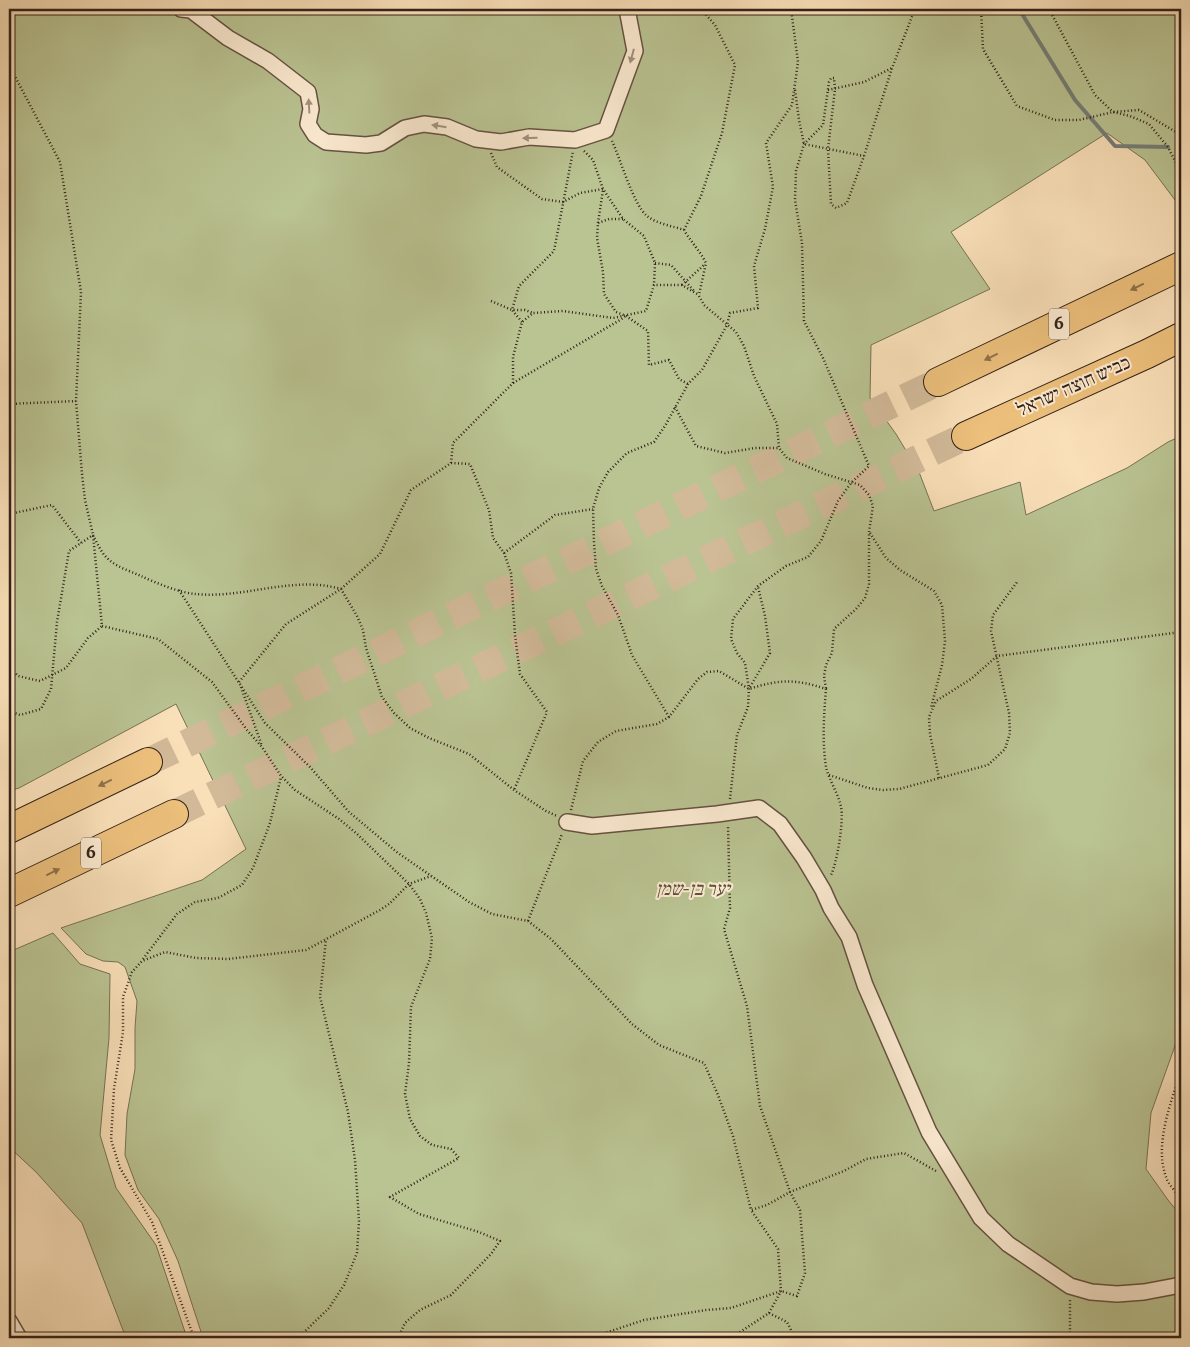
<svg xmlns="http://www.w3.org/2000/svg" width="1190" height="1347" viewBox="0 0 1190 1347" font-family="Vollkorn,'Frank Ruhl Libre',serif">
  <rect width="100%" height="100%" fill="#fae0b9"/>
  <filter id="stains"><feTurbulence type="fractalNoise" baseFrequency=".004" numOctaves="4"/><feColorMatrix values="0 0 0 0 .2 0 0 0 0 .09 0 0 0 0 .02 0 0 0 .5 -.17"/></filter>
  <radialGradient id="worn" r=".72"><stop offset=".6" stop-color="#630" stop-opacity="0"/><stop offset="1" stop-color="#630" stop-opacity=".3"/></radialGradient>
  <g fill="#bac392" stroke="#767256">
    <path d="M9 9H1181V208L1145 160 1107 133 951 232 990 289 871 345 870 398 896 434 919 472 934 511 1020 482 1026 515 1127 468 1168 442 1181 436V1029L1151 1113 1146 1169 1168 1200 1181 1216V1338H203L178 1261 159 1219 138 1190 125 1155 127 1114 135 1069V1028L137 1001 125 967 118 962 103 961 86 954 61 928 202 880 246 849 176 704 19 788 9 791Z"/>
    <path d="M53 933 80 964 110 974 109 1038 100 1135 116 1188 156 1245 187 1338H126L82 1223 36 1172 9 1147V952Z"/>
  </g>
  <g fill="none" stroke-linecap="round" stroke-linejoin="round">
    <path stroke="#757e78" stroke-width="4" d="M1019 9 1075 100 1115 146 1168 147"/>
    <g stroke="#d2ba99" stroke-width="28" stroke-dasharray="28 14" stroke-linecap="butt">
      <path d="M148 762 938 382"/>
      <path d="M174 814 966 436"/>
    </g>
    <g stroke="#655241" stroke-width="18">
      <g id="street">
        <path d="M181 9 191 10 228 38 268 61 308 92 311 109 308 124 315 135 326 142 366 145 381 143 405 128 424 124 447 127 476 139 501 142 529 137 575 140 606 130 635 51 627 9"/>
        <path d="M567 822 592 826 717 814 759 808 780 824 804 858 823 890 831 908 849 937 865 985 929 1132 981 1218 1008 1244 1070 1286 1091 1292 1117 1294 1144 1292 1181 1285"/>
        <path d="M9 1321 19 1338"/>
      </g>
    </g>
    <g stroke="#332219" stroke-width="30">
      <g id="highway">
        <path d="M938 382 1181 266"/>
        <path d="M966 436 1147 354 1181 337"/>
        <path d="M9 829 148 762"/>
        <path d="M9 893 174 814"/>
      </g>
    </g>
    <g stroke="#332219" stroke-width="2.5" stroke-dasharray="1 2.5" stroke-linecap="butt">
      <path d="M981 9 983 49 1017 106 1055 120H1079L1113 112 1139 110 1181 135"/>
      <path d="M1049 9 1095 95 1113 112 1130 116 1149 124 1168 147 1181 173"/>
      <path d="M9 65 60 162 81 292 76 401 82 474 85 500 93 535 102 626"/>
      <path d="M795 90 799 120 804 144 864 156"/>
      <path d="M828 90 864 82 892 68"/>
      <path d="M612 141C621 160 633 204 647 216 657 224 673 226 684 230 691 242 700 251 706 263L699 295"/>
      <path d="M584 151 593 160 603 189 623 219 644 236 655 263 654 285"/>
      <path d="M491 153 497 167 542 199 563 202 580 193 603 189"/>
      <path d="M623 219H609L598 223 597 238 603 272 604 294 616 312 626 316 648 331 649 365 669 360 679 379 688 384"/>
      <path d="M598 223 603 190"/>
      <path d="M684 230 701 196 722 133 735 65 715 25 701 9"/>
      <path d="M655 263 671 265 695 292"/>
      <path d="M682 285 705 264"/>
      <path d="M699 296 704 305 736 332 744 346 754 376 777 424 779 448 787 458 825 474 860 485 869 495 873 506 869 532V584L865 598 856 609 834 629 832 653 826 665 824 676 826 689"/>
      <path d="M491 301 512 310H525L533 313"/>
      <path d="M522 322 512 310 519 286 554 251 573 151"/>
      <path d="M513 383 625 317"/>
      <path d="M9 404 76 401"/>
      <path d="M675 407 696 446 725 453 755 448H779"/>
      <path d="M451 463 470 464 489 510 493 538 504 553 511 573 515 635 520 674 547 712 514 790"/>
      <path d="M9 514 52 505 81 543"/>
      <path d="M870 533 886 558 900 570 934 591 942 605 945 641 942 665 931 708"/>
      <path d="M93 535C97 543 101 552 107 558 116 567 130 571 141 576 156 583 180 593 196 594 244 599 293 575 341 589L357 616 363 630 366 648 382 697 394 713 410 728 429 738 469 754 514 790 546 811 557 816"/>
      <path d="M504 553 555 515 593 509"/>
      <path d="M179 590 265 723 310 767 349 812 398 853 469 902 492 914 528 921 551 939 632 1024 659 1045 704 1063 718 1095 733 1136 751 1210 767 1205 790 1192 844 1171 866 1159 904 1153 936 1171"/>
      <path d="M102 626 158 639 212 682 247 730 262 747 281 776 295 790 339 819 356 833 409 884 420 899 426 913 432 938 430 959 411 1007 409 1063 405 1094 410 1119 420 1136 432 1145 451 1149 459 1158 390 1197 419 1214 479 1232 500 1241 491 1254 451 1295 420 1310 405 1323 398 1338"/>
      <path d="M9 666 18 676 40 681 66 668 88 638 102 626"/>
      <path d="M239 682 286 624 341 589 380 554 411 490 451 463 453 443 513 383V357L522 322 533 313 563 311 613 318 646 311 654 285H682L699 295"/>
      <path d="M241 687 262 746"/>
      <path d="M750 687 770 653 765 616 758 587"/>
      <path d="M9 711 20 715 41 709 51 689 57 622 69 551 93 535"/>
      <path d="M669 717 632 655 618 615 602 586 596 569 594 543 593 509 599 488 608 472 627 453 654 442 665 426 688 384 702 370 727 325 730 313 758 308 754 266 765 229 773 187 766 143 792 105 798 62 791 9"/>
      <path d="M829 775 868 788 883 790 899 789 988 765 1005 749 1010 733 1009 713 991 631 993 615 1017 582"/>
      <path d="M939 778 930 734 929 717 936 701 971 679 997 656 1181 632"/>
      <path d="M730 799 737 735 748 707 749 689 745 663 737 653 731 639 733 619 758 586 786 566 808 557 821 541 838 501 851 483 869 466 823 358 804 321 802 243 795 200 796 171 804 144 823 125 829 82 831 78H834L835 89 828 149 831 204 836 208 847 203 864 156 892 68 915 9"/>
      <path d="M571 810 583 761 598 742 616 731 657 724 669 717 698 679 707 672 719 671 749 689C780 679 796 679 826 689 824 714 822 741 826 767 829 780 838 793 841 807 844 821 837 863 831 875"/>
      <path d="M528 921 562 834"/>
      <path d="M143 959 177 914 195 902 218 898 242 885 253 868 270 823 281 777"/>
      <path d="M1181 1071C1171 1102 1154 1145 1166 1177 1168 1184 1176 1192 1181 1199"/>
      <path d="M769 1313 787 1322 795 1338"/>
      <path d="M194 1338 152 1222 120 1168 111 1140 114 1089 123 1032V997L132 972 142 961 165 952 196 958 228 959 306 950 380 910 389 904 409 884 431 876"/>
      <path d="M298 1338 329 1308 344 1285 357 1253 359 1221 355 1160 348 1112 320 997 326 939"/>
      <path d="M590 1338 644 1320 706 1310 731 1308 781 1291 797 1296 805 1273 800 1210 790 1192 760 1106 747 1006 724 929 730 908 728 825"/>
      <path d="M731 1338 769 1313 781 1291 778 1249 751 1210"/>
      <path d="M1065 1338 1070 1332V1300"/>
    </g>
    <use href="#street" stroke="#fcebd2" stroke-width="15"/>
    <use href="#highway" stroke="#edc07c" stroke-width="28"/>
  </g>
  <defs><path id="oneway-solid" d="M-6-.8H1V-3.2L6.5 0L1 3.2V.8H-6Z" transform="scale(1.25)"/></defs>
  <g fill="#a2917f">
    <use href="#oneway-solid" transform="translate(632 56) rotate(105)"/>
    <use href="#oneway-solid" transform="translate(309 106) rotate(-93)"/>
    <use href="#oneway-solid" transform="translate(439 126) rotate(-171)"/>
    <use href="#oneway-solid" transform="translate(530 138) rotate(179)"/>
  </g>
  <g fill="#90714a">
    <use href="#oneway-solid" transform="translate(1137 287) rotate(154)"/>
    <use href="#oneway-solid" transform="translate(991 357) rotate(154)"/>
    <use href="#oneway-solid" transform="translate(105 783) rotate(154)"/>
    <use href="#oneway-solid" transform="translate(53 872) rotate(-26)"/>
  </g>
  <g text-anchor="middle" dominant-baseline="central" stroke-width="4" stroke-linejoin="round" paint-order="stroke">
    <g fill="#fcebd2" stroke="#6f5e50" stroke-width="1">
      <rect x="1049" y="308.5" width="20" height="31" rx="4"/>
      <rect x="81" y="837.5" width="20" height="31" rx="4"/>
    </g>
    <g font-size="18" font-weight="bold" fill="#332219">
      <text x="1059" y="324">6</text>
      <text x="91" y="853">6</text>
    </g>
    <g font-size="19" fill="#332219" stroke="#fcebd2">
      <text transform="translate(1074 387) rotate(-24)">כביש חוצה ישראל</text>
    </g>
    <g font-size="19" font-style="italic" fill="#5c523d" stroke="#fcebd2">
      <text x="693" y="890">יער בן-שמן</text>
    </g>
  </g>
  <rect width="1190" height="1347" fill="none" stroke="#fae0b9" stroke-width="30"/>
  <rect x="10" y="10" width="1170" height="1327" fill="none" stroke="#332219" stroke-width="2.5"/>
  <rect x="15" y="15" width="1160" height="1317" fill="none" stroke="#332219"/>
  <rect width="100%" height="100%" filter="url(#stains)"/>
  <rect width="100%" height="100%" fill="url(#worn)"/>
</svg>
